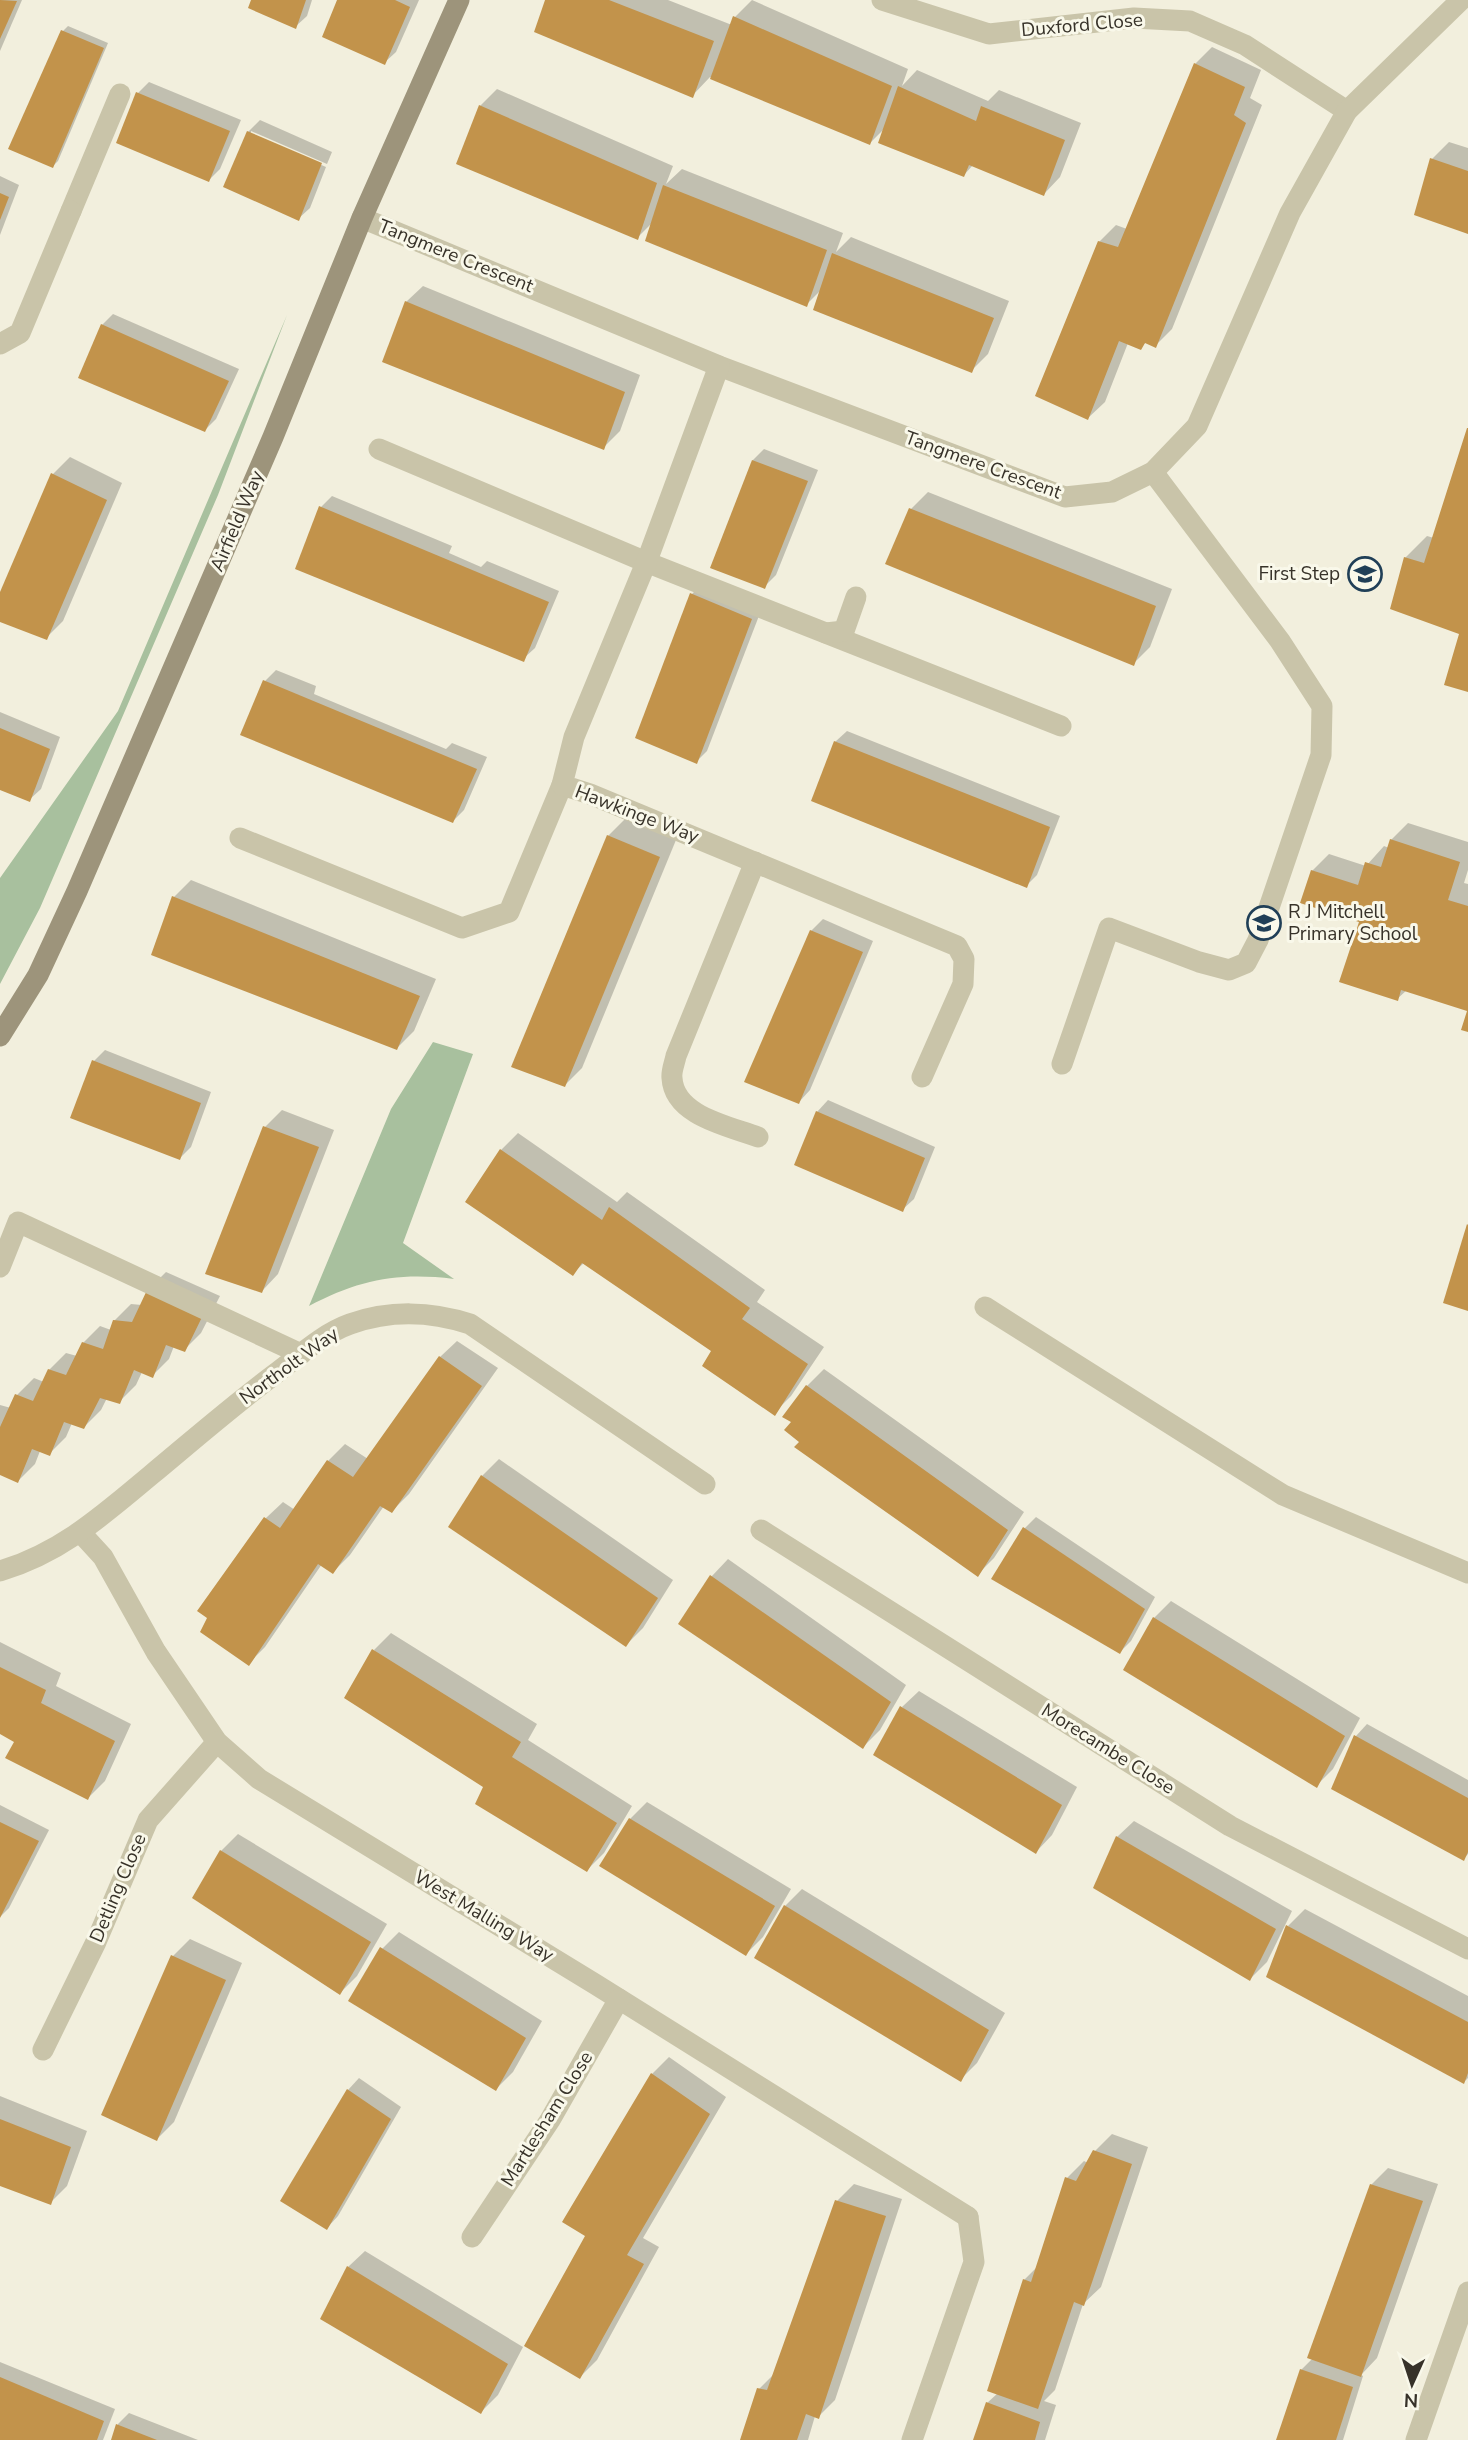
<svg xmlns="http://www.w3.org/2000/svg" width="1468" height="2440" viewBox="0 0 1468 2440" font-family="'Nunito Sans',sans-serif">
  <rect width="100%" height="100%" fill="#f2efdd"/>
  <g fill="#a8c09e">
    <path d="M287 315 218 495 40 908 0 984V878L118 711Z"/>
    <path d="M433 1042 473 1054 403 1243 454 1279C397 1272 359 1280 309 1306L391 1109Z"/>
  </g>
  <g fill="#0003">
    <path d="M0 0H22L0 51Z"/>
    <path d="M253 0H312L307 16 295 27Z"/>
    <path d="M339 0H419L396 52 384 63Z"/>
    <path d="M547 0H668L732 25 735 17 752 0 908 69 902 86 917 70 988 101 999 90 1081 123 1060 177 1044 194 973 165 964 175 885 128 870 143 710 77 692 96Z"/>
    <path d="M68 26 108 43 58 161 53 166 63 31Z"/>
    <path d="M1212 47 1261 70 1250 98 1262 105 1172 329 1155 346 1147 341 1140 348 1128 343 1105 402 1088 418 1099 242 1116 225 1127 229 1195 64Z"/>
    <path d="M149 82 241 120 220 169 209 180 138 93Z"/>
    <path d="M497 89 673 166 666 184 682 169 843 233 836 252 851 237 1009 301 988 354 971 371 822 289 806 305 653 222 637 238 480 106Z"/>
    <path d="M260 120 332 152 327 164 251 131V134L326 167 310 208 298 219 248 132Z"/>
    <path d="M1449 142 1468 148V232L1432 159Z"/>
    <path d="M0 176 19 185 0 235Z"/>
    <path d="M423 286 640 375 620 431 603 448 406 302Z"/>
    <path d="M113 314 239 369 216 419 205 430 102 325Z"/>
    <path d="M1468 432V690L1461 633 1405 558 1427 536 1434 538Z"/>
    <path d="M764 449 818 470 776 575 764 587 753 460Z"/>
    <path d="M70 457 122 483 63 621 46 638 0 620V597L53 474Z"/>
    <path d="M928 492 1172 589 1150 647 1134 663 911 509Z"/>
    <path d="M332 496 452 546 449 553 481 567 487 561 559 591 535 648 523 659 321 507Z"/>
    <path d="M703 583 762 608 707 751 696 762 692 594Z"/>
    <path d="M276 670 316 686 314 694 446 749 452 743 487 757 464 810 453 821 265 681Z"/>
    <path d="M0 712 60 737 41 789 29 800 0 788Z"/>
    <path d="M847 731 1060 816 1037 875 1026 886 835 742Z"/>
    <path d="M625 819 676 840 582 1068 565 1085 608 836Z"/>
    <path d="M1408 823 1468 842V870L1464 883 1468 884V1010L1407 990 1397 999 1361 921 1312 871 1329 854 1366 866 1384 846 1389 848 1391 840Z"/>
    <path d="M191 880 436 979 414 1031 397 1048 174 897Z"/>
    <path d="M823 919 873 941 810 1090 799 1102 811 931Z"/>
    <path d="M105 1050 211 1092 191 1147 180 1158 94 1061Z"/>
    <path d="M828 1100 935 1147 914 1199 902 1210 817 1112Z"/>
    <path d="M282 1110 334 1130 278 1274 262 1291 265 1127Z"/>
    <path d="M518 1133 617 1202 627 1192 765 1290 757 1302 824 1347 791 1396 774 1413 713 1350 585 1262 572 1274 501 1150Z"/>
    <path d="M166 1272 220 1296 201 1333 184 1350 174 1346 169 1359 152 1376 142 1372 136 1385 119 1402 107 1398 101 1410 84 1427 72 1423 66 1437 49 1454 40 1451 35 1464 18 1481 0 1473V1405L11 1408 17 1395 34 1378 44 1382 49 1370 66 1353 77 1356 83 1343 100 1326 111 1330 114 1321 131 1304 142 1305 149 1289Z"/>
    <path d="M457 1341 498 1368 409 1494 392 1511 384 1506 350 1555 333 1572 322 1564 265 1647 248 1664 266 1518 283 1502 295 1510 328 1461 345 1444 368 1459 440 1357Z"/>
    <path d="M824 1369 1024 1512 994 1558 978 1574 801 1441 793 1422 785 1417 807 1386Z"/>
    <path d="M499 1459 673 1580 643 1628 626 1645 482 1476Z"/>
    <path d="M1036 1517 1155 1597 1131 1641 1120 1652 994 1578 1025 1528Z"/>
    <path d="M728 1559 906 1685 880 1730 863 1747 680 1624 712 1576Z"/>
    <path d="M1171 1601 1360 1718 1333 1769 1316 1786 1154 1618Z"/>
    <path d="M391 1633 537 1724 528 1740 632 1806 604 1853 587 1870 485 1787 374 1650Z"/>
    <path d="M0 1642 61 1673 56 1686 131 1724 105 1781 88 1798 16 1741 0 1733Z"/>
    <path d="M919 1691 1077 1787 1052 1835 1036 1852 902 1707Z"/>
    <path d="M1367 1724 1468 1780V1854L1464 1858 1333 1788 1356 1736Z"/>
    <path d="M647 1802 791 1889 763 1937 746 1954 602 1865 630 1819Z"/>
    <path d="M0 1805 49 1830 9 1908 0 1917Z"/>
    <path d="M1134 1821 1292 1911 1267 1962 1250 1979 1117 1837Z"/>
    <path d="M238 1834 387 1924 357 1976 340 1993 221 1851Z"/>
    <path d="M802 1889 1005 2013 977 2063 960 2080 785 1906Z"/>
    <path d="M1305 1909 1468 1996V2078L1464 2082 1288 1926Z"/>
    <path d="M399 1932 542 2021 513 2072 496 2089 382 1949Z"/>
    <path d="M190 1939 242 1963 174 2122 157 2139 103 2114 173 1956Z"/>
    <path d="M669 2057 726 2097 643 2238 659 2247 597 2360 580 2377 587 2236 652 2074Z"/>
    <path d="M359 2078 401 2107 338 2216 327 2228 283 2200 348 2090Z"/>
    <path d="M0 2096 87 2131 67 2186 50 2203 0 2184Z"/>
    <path d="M1112 2134 1148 2147 1101 2287 1083 2304 1055 2390 1044 2401 1056 2405 1045 2440H975L987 2403 998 2393 1024 2280 1038 2266 1067 2178 1084 2161 1088 2163 1095 2151Z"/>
    <path d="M1388 2168 1438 2184 1377 2358 1361 2375 1363 2376 1343 2440H1278L1301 2370 1313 2358 1371 2185Z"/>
    <path d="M854 2184 902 2199 835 2400 818 2417 815 2416 808 2440H741L759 2389 775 2373 837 2201Z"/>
    <path d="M365 2251 523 2347 498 2395 481 2412 348 2267Z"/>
    <path d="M0 2362 115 2409 103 2440H0Z"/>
    <path d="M129 2413 198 2440H113L118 2424Z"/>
  </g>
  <g fill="#c2934b">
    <path d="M0 0 17 1 0 39Z"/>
    <path d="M251 0H306L296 29 248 8Z"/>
    <path d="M337 0H395L410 7 385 65 322 37Z"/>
    <path d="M545 0H609L714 41 693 98 534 32Z"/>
    <path d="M733 16 892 86 870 145 710 79Z"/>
    <path d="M61 30 104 48 53 168 8 149Z"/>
    <path d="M1194 63 1245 87 1234 115 1246 123 1156 348 1145 343 1141 350 1119 341 1088 420 1035 396 1098 241 1118 247Z"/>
    <path d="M898 86 976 121 981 106 1065 140 1044 196 969 165 964 177 878 143Z"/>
    <path d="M136 92 230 131 209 182 116 143Z"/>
    <path d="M479 105 657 183 638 240 456 164Z"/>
    <path d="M247 131 322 163 299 221 223 187Z"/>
    <path d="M1430 158 1468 171V234L1414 215Z"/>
    <path d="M663 185 827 250 807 307 645 241Z"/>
    <path d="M0 193 9 197 0 220Z"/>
    <path d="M832 253 994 318 972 373 813 310Z"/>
    <path d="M405 301 625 392 604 450 382 362Z"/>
    <path d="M101 324 229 381 205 432 78 378Z"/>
    <path d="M1467 428H1468V692L1444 685 1459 634 1390 609 1404 557 1424 563Z"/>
    <path d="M752 460 808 481 765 589 710 568Z"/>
    <path d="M51 473 107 500 47 640 0 622V592Z"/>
    <path d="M319 506 549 602 524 662 295 569Z"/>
    <path d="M909 508 1156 606 1134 666 885 564Z"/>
    <path d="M690 593 752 619 697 764 635 738Z"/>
    <path d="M263 680 477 769 453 823 240 735Z"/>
    <path d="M0 728 50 749 30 802 0 790Z"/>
    <path d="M834 741 1050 827 1027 888 811 801Z"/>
    <path d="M607 835 660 857 565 1087 511 1067Z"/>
    <path d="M1390 839 1460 862 1448 900 1468 906V1032L1461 1030 1467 1011 1401 990 1398 1001 1339 982 1359 922 1300 903 1311 870 1358 885 1365 862 1381 867Z"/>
    <path d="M172 896 420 996 397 1050 151 955Z"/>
    <path d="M810 930 863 952 799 1104 744 1082Z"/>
    <path d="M92 1060 201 1103 180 1160 70 1118Z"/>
    <path d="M816 1111 925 1158 903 1212 794 1165Z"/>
    <path d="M263 1126 319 1147 262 1293 205 1274Z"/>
    <path d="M500 1149 602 1220 609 1207 750 1308 742 1319 808 1364 775 1416 702 1366 711 1351 582 1263 573 1276 465 1202Z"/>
    <path d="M1467 1224 1468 1225V1311L1443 1303Z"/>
    <path d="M148 1288 204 1313 185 1352 166 1345 153 1378 134 1370 120 1404 100 1398 84 1429 64 1422 50 1456 32 1449 18 1483 0 1475V1427L15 1394 33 1401 48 1369 66 1375 82 1342 103 1349 113 1320 132 1322Z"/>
    <path d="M439 1356 482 1386 392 1513 380 1506 333 1574 318 1564 249 1666 200 1632 207 1618 197 1611 264 1517 280 1528 327 1460 353 1477Z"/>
    <path d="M806 1385 1008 1530 978 1577 794 1447 799 1442 784 1430 791 1422 782 1417Z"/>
    <path d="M481 1475 658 1598 626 1647 448 1527Z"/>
    <path d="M1023 1527 1145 1609 1120 1654 991 1579Z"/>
    <path d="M710 1575 891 1702 863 1749 678 1624Z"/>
    <path d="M1153 1617 1345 1736 1317 1788 1123 1670Z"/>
    <path d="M372 1649 521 1742 512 1757 617 1823 587 1872 475 1804 483 1787 344 1698Z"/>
    <path d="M0 1667 46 1690 41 1703 115 1741 88 1800 5 1758 14 1742 0 1734Z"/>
    <path d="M900 1706 1062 1805 1036 1854 873 1755Z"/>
    <path d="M1354 1735 1468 1798V1852L1464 1861 1331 1789Z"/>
    <path d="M629 1818 775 1906 746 1956 599 1866Z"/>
    <path d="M0 1822 39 1841 0 1918Z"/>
    <path d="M1116 1836 1276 1929 1250 1981 1093 1888Z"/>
    <path d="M220 1850 371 1942 340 1995 192 1898Z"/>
    <path d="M784 1905 989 2030 961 2082 754 1958Z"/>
    <path d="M1286 1925 1468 2022V2073L1464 2084 1266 1977Z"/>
    <path d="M380 1947 526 2038 496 2091 348 2001Z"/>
    <path d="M171 1955 226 1980 157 2141 101 2115Z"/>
    <path d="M651 2073 710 2114 627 2255 644 2264 580 2379 524 2346 585 2236 562 2222Z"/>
    <path d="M347 2089 391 2119 327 2230 280 2201Z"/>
    <path d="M0 2119 71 2147 51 2205 0 2186Z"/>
    <path d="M1093 2150 1132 2164 1084 2306 1074 2302 1038 2409 987 2391 1023 2279 1031 2282 1065 2177 1076 2181Z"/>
    <path d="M1370 2184 1423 2201 1361 2377 1307 2358Z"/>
    <path d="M835 2200 886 2216 819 2419 806 2414 797 2440H740L757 2388 767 2390Z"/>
    <path d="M347 2266 508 2364 481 2414 320 2319Z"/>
    <path d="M1300 2369 1353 2387 1336 2440H1276Z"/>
    <path d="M0 2377 104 2421 97 2440H0Z"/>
    <path d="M986 2402 1040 2422 1035 2440H973Z"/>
    <path d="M116 2424 157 2440H111Z"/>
  </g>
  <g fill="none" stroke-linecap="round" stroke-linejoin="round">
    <g stroke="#c9c4a9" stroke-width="21">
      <path d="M71 211 120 94"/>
      <path d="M379 449 646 562 1061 726"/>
      <path d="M826 633 844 631 856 597"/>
      <path d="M240 838 462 928 509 912 562 785"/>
      <path d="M755 862 676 1056C675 1062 671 1071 672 1078 674 1116 729 1126 758 1137"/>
      <path d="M1062 1064 1109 928 1199 962 1229 970 1246 963 1258 940 1321 755 1322 706 1280 641 1153 472"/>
      <path d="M0 1267 18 1222 301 1354"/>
      <path d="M985 1307 1283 1495 1468 1573"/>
      <path d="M912 2440 974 2262 968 2217"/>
    </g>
    <g stroke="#c9c4a9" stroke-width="21">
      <path d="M882 0 989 34 1134 18 1190 21 1245 45 1347 111"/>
      <path d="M362 218 719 366 1065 497 1112 492 1153 472 1197 426 1290 213 1347 111 1461 0"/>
      <path d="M0 344 20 333 71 211"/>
      <path d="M719 366 648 558 574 737 562 785 590 794 957 946 964 959 963 984 922 1077"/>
      <path d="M761 1530 1230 1826 1468 1949"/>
      <path d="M81 1533 103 1557 156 1652 217 1742 259 1779 595 1984 968 2217"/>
      <path d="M0 1571C61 1553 103 1515 151 1475 192 1441 232 1406 275 1374 298 1357 322 1334 350 1324 389 1310 431 1311 470 1324L705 1484"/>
      <path d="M43 2050 96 1942 148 1820 217 1742"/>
      <path d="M472 2237 550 2120 619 1999"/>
      <path d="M1416 2440 1468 2292"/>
    </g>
    <path stroke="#9d947b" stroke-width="21" d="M0 1036 38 975 77 891 273 437 362 218 459 0"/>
  </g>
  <defs>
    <g id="school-ring" transform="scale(1.75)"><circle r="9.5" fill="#f9f8ea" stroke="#203f57" stroke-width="1.5"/><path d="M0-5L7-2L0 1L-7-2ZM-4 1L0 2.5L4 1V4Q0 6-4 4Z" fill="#203f57"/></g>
  </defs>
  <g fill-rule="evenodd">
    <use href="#school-ring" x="1365" y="574"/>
    <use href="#school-ring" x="1264" y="923"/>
  </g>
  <g text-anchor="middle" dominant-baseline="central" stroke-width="6" stroke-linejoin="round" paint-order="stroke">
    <g font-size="19" fill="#373229" stroke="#f9f8ea">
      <text transform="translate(1082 25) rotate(-5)">Duxford Close</text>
      <text transform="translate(456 256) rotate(22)">Tangmere Crescent</text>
      <text transform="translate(983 465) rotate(20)">Tangmere Crescent</text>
      <text transform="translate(237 521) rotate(-67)">Airfield Way</text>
      <text transform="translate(637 814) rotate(21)">Hawkinge Way</text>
      <text transform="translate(289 1366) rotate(-36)">Northolt Way</text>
      <text transform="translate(1108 1749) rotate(32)">Morecambe Close</text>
      <text transform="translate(118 1888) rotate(-67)">Detling Close</text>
      <text transform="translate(484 1916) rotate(31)">West Malling Way</text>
      <text transform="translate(547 2119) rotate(-58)">Martlesham Close</text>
    </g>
    <g font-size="19" fill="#373229" stroke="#f9f8ea" text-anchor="end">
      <text x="1340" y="574">First Step</text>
      <text x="1288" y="912" text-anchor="start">R J Mitchell<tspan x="1288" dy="22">Primary School</tspan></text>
    </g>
  </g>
  <g transform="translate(1412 2384) rotate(183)" stroke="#f9f8ea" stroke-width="5" paint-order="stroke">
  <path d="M0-5L12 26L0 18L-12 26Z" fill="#373229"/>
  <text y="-10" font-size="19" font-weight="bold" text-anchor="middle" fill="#373229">N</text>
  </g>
</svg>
